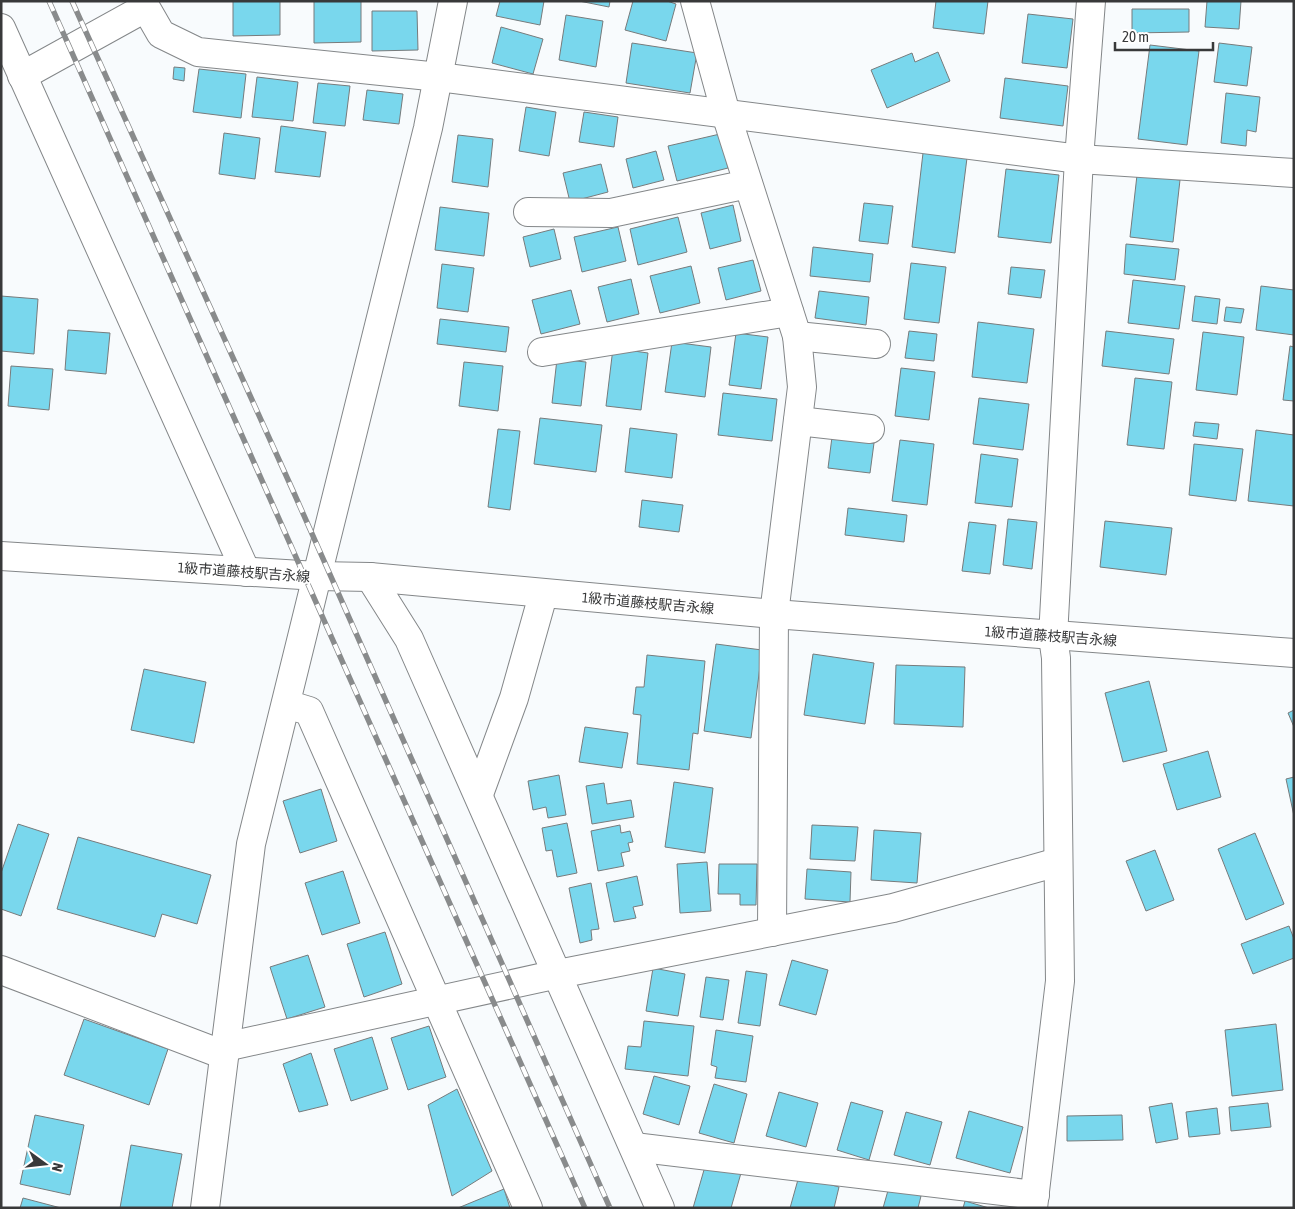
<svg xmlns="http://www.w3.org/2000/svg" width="1295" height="1209" viewBox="0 0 1295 1209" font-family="'Asap Condensed','Noto Sans JP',sans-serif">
  <rect width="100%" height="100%" fill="#f8fbfd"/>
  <g fill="#79d7ed" stroke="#777b7c">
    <path d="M233 1H280V35L233 36Z"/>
    <path d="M314 1H361V42L314 43Z"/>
    <path d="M500 1H544L540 25 496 16Z"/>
    <path d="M579 1H610L609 7Z"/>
    <path d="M633 1H667L676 4 666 41 625 30Z"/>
    <path d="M936 1H988L984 34 933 28Z"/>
    <path d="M1207 1H1241L1239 29 1205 27Z"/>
    <path d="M1132 9H1189V32L1132 33Z"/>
    <path d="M372 11H417L418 50 372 51Z"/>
    <path d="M1028 14 1073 19 1067 68 1022 63Z"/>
    <path d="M566 15 603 21 596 67 559 60Z"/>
    <path d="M501 27 543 39 533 74 492 63Z"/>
    <path d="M632 43 697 53 690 93 626 83Z"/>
    <path d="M1219 43 1252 47 1247 86 1214 82Z"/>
    <path d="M1150 45 1199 51 1187 145 1138 139Z"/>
    <path d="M938 52 950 81 887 108 871 70 912 53 915 62Z"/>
    <path d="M174 67 185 68 184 81 173 79Z"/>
    <path d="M199 69 246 74 241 118 193 112Z"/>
    <path d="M257 77 298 82 293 121 252 117Z"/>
    <path d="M1005 78 1068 86 1063 126 1000 118Z"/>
    <path d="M318 83 350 86 345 126 313 123Z"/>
    <path d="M367 90 403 94 399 124 363 120Z"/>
    <path d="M1226 93 1260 97 1256 132 1247 130 1246 146 1221 143Z"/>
    <path d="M526 107 556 112 549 156 519 151Z"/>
    <path d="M584 112 618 117 614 147 579 142Z"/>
    <path d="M281 126 326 132 320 177 275 172Z"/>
    <path d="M224 133 260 138 255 179 219 174Z"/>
    <path d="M720 134 728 168 677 181 668 146Z"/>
    <path d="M458 135 493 139 488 187 452 182Z"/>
    <path d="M656 151 664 180 633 188 626 159Z"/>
    <path d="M923 153 967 158 955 253 912 247Z"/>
    <path d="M601 164 608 192 570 202 563 173Z"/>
    <path d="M1006 169 1059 175 1051 243 998 237Z"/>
    <path d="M1137 175 1180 180 1173 242 1130 237Z"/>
    <path d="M864 203 893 206 888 244 859 241Z"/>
    <path d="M733 205 741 241 710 249 701 213Z"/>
    <path d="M440 207 489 213 484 256 435 250Z"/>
    <path d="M678 217 687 252 638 265 630 229Z"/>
    <path d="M618 227 626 261 582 272 574 237Z"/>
    <path d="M554 229 561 259 530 267 523 237Z"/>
    <path d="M1126 244 1179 249 1175 280 1124 274Z"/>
    <path d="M813 247 873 254 870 282 810 276Z"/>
    <path d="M753 260 761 291 726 300 718 268Z"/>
    <path d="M911 263 946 267 939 323 904 319Z"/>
    <path d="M442 264 474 268 468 312 437 308Z"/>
    <path d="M691 266 700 303 660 313 650 276Z"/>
    <path d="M1011 267 1045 270 1041 298 1008 294Z"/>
    <path d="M631 279 639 314 607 322 598 287Z"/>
    <path d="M1133 280 1185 286 1179 329 1128 323Z"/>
    <path d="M1261 286 1294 290V335L1256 330Z"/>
    <path d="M571 290 580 324 541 334 532 300Z"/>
    <path d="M819 291 869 297 866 325 815 318Z"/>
    <path d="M1 296 38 299 34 354 1 351Z"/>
    <path d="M1195 296 1220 299 1217 324 1192 321Z"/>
    <path d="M1226 307 1244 309 1241 323 1224 321Z"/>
    <path d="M440 319 509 327 506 352 437 344Z"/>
    <path d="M978 322 1034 329 1027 383 972 377Z"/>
    <path d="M68 330 110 333 106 374 65 370Z"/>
    <path d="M909 331 937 334 934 361 905 358Z"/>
    <path d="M1106 331 1174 339 1169 374 1102 366Z"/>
    <path d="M1203 332 1244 337 1237 395 1196 390Z"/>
    <path d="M736 333 768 337 761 389 729 385Z"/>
    <path d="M672 342 711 347 705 397 665 392Z"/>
    <path d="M1290 346 1294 347V401L1283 400Z"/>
    <path d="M613 348 648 353 641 410 606 406Z"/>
    <path d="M557 359 586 362 581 406 552 403Z"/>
    <path d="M464 362 503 366 498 411 459 406Z"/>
    <path d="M11 366 53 369 49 410 8 406Z"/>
    <path d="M901 368 935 372 929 420 895 416Z"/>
    <path d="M1135 378 1172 382 1164 449 1127 445Z"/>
    <path d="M723 393 777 399 772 441 718 435Z"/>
    <path d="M979 398 1029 404 1023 450 973 444Z"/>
    <path d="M540 418 602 425 596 472 534 464Z"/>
    <path d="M1195 422 1219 424 1217 439 1193 436Z"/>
    <path d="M630 428 677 434 672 478 625 472Z"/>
    <path d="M498 429 520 431 510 510 488 507Z"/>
    <path d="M1256 430 1294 435V506L1248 501Z"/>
    <path d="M832 437 874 443 870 473 828 468Z"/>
    <path d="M900 440 934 444 927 505 892 501Z"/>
    <path d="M1194 444 1243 449 1236 501 1189 495Z"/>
    <path d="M981 454 1018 459 1012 507 975 503Z"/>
    <path d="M642 500 683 505 679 532 639 527Z"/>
    <path d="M848 508 907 515 904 542 845 535Z"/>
    <path d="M1008 519 1037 522 1032 569 1003 565Z"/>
    <path d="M1105 521 1172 528 1166 575 1100 567Z"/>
    <path d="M969 522 996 525 990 574 962 571Z"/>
    <path d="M716 644 762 650 751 738 704 731Z"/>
    <path d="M813 654 874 663 865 724 804 715Z"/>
    <path d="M647 655 705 661 698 734 693 733 689 770 637 764 641 715 633 714 636 687H644Z"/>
    <path d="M896 665 965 667 963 727 894 724Z"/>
    <path d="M144 669 206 682 194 743 131 730Z"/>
    <path d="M1149 681 1167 751 1123 762 1105 693Z"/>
    <path d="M1294 710V727L1288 713Z"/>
    <path d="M585 727 628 733 622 768 579 762Z"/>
    <path d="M1208 751 1221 797 1177 810 1163 764Z"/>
    <path d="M559 775 566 815 548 818 546 807 533 810 528 781Z"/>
    <path d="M1294 777V816L1286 779Z"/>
    <path d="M674 782 713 788 705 853 665 847Z"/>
    <path d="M604 783 607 804 631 800 634 817 592 824 586 786Z"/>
    <path d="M321 789 337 841 300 853 283 801Z"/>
    <path d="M567 823 577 873 557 877 552 850 546 851 542 828Z"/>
    <path d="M18 824 49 834 21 916 1 909V873Z"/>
    <path d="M620 825 621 833 630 831 633 842 628 843 630 851 621 853 624 866 598 871 591 831Z"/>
    <path d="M812 825 858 827 855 861 810 859Z"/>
    <path d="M874 830 921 833 917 883 871 880Z"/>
    <path d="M1255 833 1284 904 1246 920 1218 849Z"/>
    <path d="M78 837 211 875 197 924 162 914 155 937 57 909Z"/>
    <path d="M1155 850 1174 900 1146 911 1126 861Z"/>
    <path d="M707 862 711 911 680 913 677 864Z"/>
    <path d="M719 864H757L756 905H740V894H718Z"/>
    <path d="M807 869 851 872 850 902 805 899Z"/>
    <path d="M343 871 360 923 322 935 305 883Z"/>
    <path d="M637 876 643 905 633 907 636 918 614 922 606 883Z"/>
    <path d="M591 883 599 929 591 930 592 940 580 943 569 888Z"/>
    <path d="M1289 926 1294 939V958L1253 974 1241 944Z"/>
    <path d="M385 932 402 984 364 997 347 944Z"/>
    <path d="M308 955 325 1007 287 1019 270 967Z"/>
    <path d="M792 960 828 970 816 1015 779 1005Z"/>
    <path d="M653 968 685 974 678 1016 646 1011Z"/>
    <path d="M746 971 767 974 760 1026 738 1023Z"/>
    <path d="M706 977 729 980 723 1020 700 1017Z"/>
    <path d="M84 1019 168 1049 149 1105 64 1075Z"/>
    <path d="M644 1021 694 1026 688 1076 625 1069 628 1046 641 1047Z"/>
    <path d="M1276 1024 1283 1090 1232 1096 1225 1030Z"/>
    <path d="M429 1026 446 1077 408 1090 391 1038Z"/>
    <path d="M716 1030 753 1036 746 1082 715 1078 717 1067 711 1065Z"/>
    <path d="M372 1037 388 1089 351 1101 334 1049Z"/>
    <path d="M311 1053 328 1105 299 1112 283 1064Z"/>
    <path d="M654 1076 690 1086 679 1125 643 1114Z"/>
    <path d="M714 1084 747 1094 734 1143 699 1133Z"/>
    <path d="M457 1089 492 1171 452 1196 428 1105Z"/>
    <path d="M779 1092 818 1103 806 1147 766 1136Z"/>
    <path d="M851 1102 883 1111 869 1160 837 1150Z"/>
    <path d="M1172 1103 1178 1139 1156 1143 1149 1107Z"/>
    <path d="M1268 1103 1271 1127 1231 1131 1229 1107Z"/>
    <path d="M1217 1108 1220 1134 1189 1137 1186 1112Z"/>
    <path d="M969 1111 1023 1127 1010 1173 956 1158Z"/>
    <path d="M906 1112 942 1122 930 1165 894 1155Z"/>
    <path d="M35 1115 84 1125 70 1195 20 1184Z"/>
    <path d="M1122 1115 1123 1140 1067 1141V1116Z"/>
    <path d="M131 1145 182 1154 172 1208H120Z"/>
    <path d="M706 1163 741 1173 731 1208H693Z"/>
    <path d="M799 1176 839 1187 834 1208H790Z"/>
    <path d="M889 1187 921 1196 918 1208H883Z"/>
    <path d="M504 1189 510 1208H458Z"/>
    <path d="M23 1198 61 1208H20Z"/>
    <path d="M965 1201 989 1208H963Z"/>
  </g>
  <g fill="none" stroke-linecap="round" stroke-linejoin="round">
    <g stroke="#848789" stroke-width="30">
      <g id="street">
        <path d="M142 1 161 34 198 52 439 77 1079 159 1294 173"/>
        <path d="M695 1 726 114 797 336 802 387 774 614 772 932"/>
        <path d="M1 28 246 572"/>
        <path d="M22 76 145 8"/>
        <path d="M528 212 611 213 748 184"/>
        <path d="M797 336 876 344"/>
        <path d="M542 352 789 312"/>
        <path d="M798 421 870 429"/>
        <path d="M370 577 409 639 660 1208"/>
        <path d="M286 704 309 711 528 1208"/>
        <path d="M479 794 514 698 543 595"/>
        <path d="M1 970 224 1055"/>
        <path d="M225 1047 558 974 893 908 1058 862"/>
        <path d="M634 1147 1035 1195"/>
        <path d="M205 1208 251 844 317 576"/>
        <path d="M1033 1208 1060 981 1056 658 1053 637 1079 159 1091 1"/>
      </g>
    </g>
    <g stroke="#848789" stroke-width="30">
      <g id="secondary">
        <path d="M1 556 317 576 370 577 774 614 1294 653"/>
        <path d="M317 576 428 128 453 1"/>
      </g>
    </g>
    <use href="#street" stroke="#fff" stroke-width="28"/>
    <use href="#secondary" stroke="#fff" stroke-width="28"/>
    <g stroke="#898b8c" stroke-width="5.5">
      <g id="rail">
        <path d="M49 1 585 1208"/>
        <path d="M72 1 294 493 610 1208"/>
      </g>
    </g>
    <use href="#rail" stroke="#fff" stroke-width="4" stroke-dasharray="11" stroke-linecap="butt"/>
  </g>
  <g text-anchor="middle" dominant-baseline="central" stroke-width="4" stroke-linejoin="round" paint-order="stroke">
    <g font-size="14" fill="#38393a" stroke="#fff">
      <text transform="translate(244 572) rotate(4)">1級市道藤枝駅吉永線</text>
      <text transform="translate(648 603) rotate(5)">1級市道藤枝駅吉永線</text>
      <text transform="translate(1051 636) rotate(4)">1級市道藤枝駅吉永線</text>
    </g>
  </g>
  <rect width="1295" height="1209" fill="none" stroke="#38393a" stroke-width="5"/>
  <g transform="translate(45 1164) rotate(105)" stroke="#ffffff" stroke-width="4" paint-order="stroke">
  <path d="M0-4L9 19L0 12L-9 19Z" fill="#38393a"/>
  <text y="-8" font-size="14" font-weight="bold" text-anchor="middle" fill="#38393a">N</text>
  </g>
  <path d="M1115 42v8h98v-8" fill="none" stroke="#38393a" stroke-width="2.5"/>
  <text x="1122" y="42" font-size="15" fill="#38393a" stroke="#ffffff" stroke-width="4" paint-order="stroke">20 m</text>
</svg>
